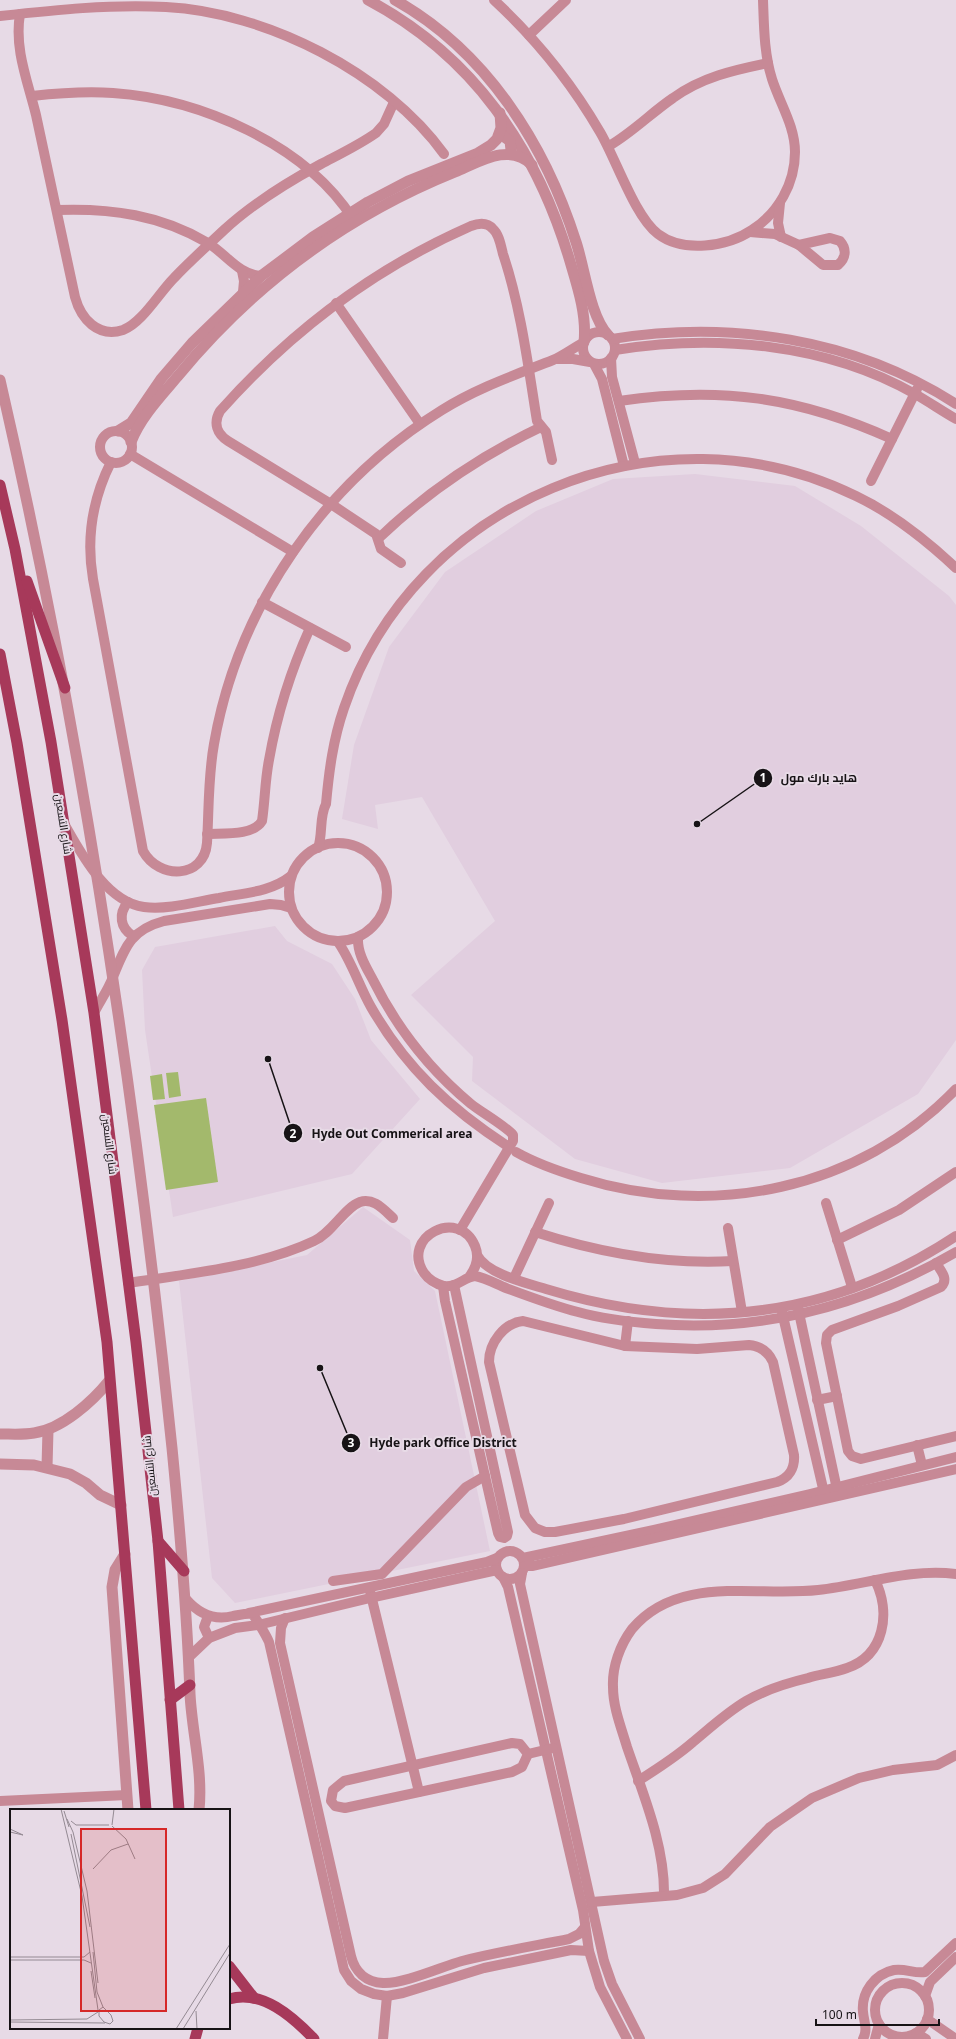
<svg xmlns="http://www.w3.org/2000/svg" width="956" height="2039" viewBox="0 0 956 2039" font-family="'Noto Sans',Cairo,sans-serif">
  <rect width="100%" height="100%" fill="#e7dae6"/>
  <g fill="#e1cedf">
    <path d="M695 474 795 486 861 526 949 596 956 605V1040L918 1094 790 1168 662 1183 575 1159 472 1081 473 1057 411 995 495 921 422 797 375 805 378 829 342 819 354 745 389 647 445 572 536 511 613 479Z"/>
    <path d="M275 926 287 941 332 964 355 999 371 1040 420 1099 352 1174 173 1217 145 1030 142 970 155 947Z"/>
    <path d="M363 1207 410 1240 414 1271 435 1291 490 1551 235 1603 212 1578 179 1281 307 1255Z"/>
  </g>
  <g fill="#a3b96c">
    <path d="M178 1072 181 1096 169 1098 166 1073Z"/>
    <path d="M162 1074 165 1099 153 1100 150 1076Z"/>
    <path d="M206 1098 218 1182 166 1190 154 1105Z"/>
  </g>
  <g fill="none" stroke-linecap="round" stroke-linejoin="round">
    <g stroke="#c78996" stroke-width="10">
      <path d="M494 0C536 39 571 82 600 132 616 159 635 217 658 234 683 253 727 247 752 230 778 213 795 184 795 152 795 126 780 104 772 79 764 54 764 26 763 0"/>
      <path d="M20 14C14 49 28 82 36 115 49 176 62 236 75 297 81 319 98 338 123 330 142 323 159 293 174 278 189 262 207 246 224 230 253 203 286 183 321 164 340 154 359 145 376 133L384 124 394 102"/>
      <path d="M0 16C55 10 110 4 166 7 266 12 386 73 444 154"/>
      <path d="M529 35 566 0"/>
      <path d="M32 96C59 93 86 91 113 93 200 99 305 144 353 219"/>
      <path d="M609 146C633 132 651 113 673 98 702 77 734 70 768 63"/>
      <path d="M780 203 778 223 781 237"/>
      <path d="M57 210C111 208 161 215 208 243 226 254 239 275 261 276"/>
      <path d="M750 232 775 234 799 245"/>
      <path d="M830 238 840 241C847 249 846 258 838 265H823L799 245Z"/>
      <path d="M242 271 244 281 243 292"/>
      <path d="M336 303 420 424"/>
      <circle cx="599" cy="348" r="16"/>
      <path d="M612 339C730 320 854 338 956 404"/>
      <path d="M615 350C715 334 825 343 915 394 929 402 942 411 956 419"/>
      <path d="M611 358 612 377 635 463"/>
      <path d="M557 359H573L590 362"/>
      <path d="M594 364 602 379 624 466"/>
      <path d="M619 401C720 386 799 397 892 439"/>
      <circle cx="116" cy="447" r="16"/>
      <path d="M130 454 293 552"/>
      <path d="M111 462C92 500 86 538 93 579L143 851C159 880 204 879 207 843 209 809 208 777 214 744 238 606 324 483 442 410 477 388 515 375 553 360 563 356 573 348 583 343"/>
      <path d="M871 481 917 389"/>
      <path d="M379 538C427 492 480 456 541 427"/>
      <path d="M401 563 381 549 376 534 331 504 228 441C217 434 213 423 220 411 291 331 373 269 471 226 479 223 487 222 493 229 499 234 501 246 503 254 521 308 528 365 537 421L546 432 552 460"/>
      <path d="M262 602 346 647"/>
      <path d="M66 827C82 855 107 902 144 907 168 910 195 902 219 898 244 893 271 892 291 876"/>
      <path d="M207 834C223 833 253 836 262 821 265 801 265 780 269 760 277 714 291 670 310 628"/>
      <circle cx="338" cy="892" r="49"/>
      <path d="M318 848C323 834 319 817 326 804 329 771 333 740 344 708 414 501 660 399 856 496 894 514 926 540 956 568"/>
      <path d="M128 902C118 914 120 928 133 936"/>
      <path d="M358 937C357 953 366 967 373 980 397 1028 430 1070 471 1104 481 1112 507 1127 513 1135V1141L460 1230"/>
      <path d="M338 942C352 962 359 986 371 1007 406 1068 450 1109 509 1147"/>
      <path d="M94 1013C100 1001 108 990 113 977 125 948 130 930 164 921L270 904 281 905 291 908"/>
      <path d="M516 1152C537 1164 558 1171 581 1178 712 1219 859 1190 956 1089"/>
      <path d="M826 1203 852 1287"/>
      <path d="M728 1228 742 1312"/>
      <path d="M535 1232C600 1253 665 1265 733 1261"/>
      <path d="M837 1240 899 1210 956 1172"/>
      <path d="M477 1255C487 1274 526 1283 546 1289 690 1333 829 1320 956 1236"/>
      <path d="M936 1263C941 1271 949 1279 941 1287L898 1306 832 1330 827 1335 826 1343 848 1451 852 1456 861 1459 956 1436"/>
      <path d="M469 1277C476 1268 480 1258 475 1246 459 1207 400 1237 424 1273 429 1280 436 1284 444 1286 457 1288 464 1277 475 1276 486 1278 496 1284 506 1288 530 1297 554 1306 578 1312 603 1319 630 1322 656 1324 763 1332 863 1306 956 1252"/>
      <path d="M514 1278 549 1203"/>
      <path d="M128 1283C187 1274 259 1267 314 1241 332 1233 344 1208 360 1202 373 1197 384 1210 393 1218"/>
      <path d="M443 1286 445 1301 498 1533 500 1537 504 1538 507 1536 508 1532 454 1285"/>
      <path d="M798 1308 838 1494"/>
      <path d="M782 1312 825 1497"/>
      <path d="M523 1321 625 1346 697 1349 749 1345C760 1346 768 1351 773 1362L794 1455C795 1468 789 1478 777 1482L624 1519 555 1532H545L535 1528 525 1515 489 1362C489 1343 504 1323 523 1321Z"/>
      <path d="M625 1346 628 1321"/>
      <path d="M817 1400 837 1396"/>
      <path d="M917 1445 922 1465"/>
      <circle cx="510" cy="1565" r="14"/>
      <path d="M523 1558 654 1530 810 1494 956 1457"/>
      <path d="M525 1566H533L956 1469"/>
      <path d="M522 1573 520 1584 604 1961 612 1984 640 2039"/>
      <path d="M503 1577 508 1587 583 1910 589 1951 600 1987 627 2039"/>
      <path d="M333 1581 382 1574 466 1487 485 1476"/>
      <path d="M370 1591 419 1792"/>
      <path d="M186 1599C199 1614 214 1621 233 1616 240 1615 246 1613 252 1614 255 1616 267 1637 269 1642L344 1970 351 1981 361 1989 374 1994 387 1996 403 1993 484 1968 571 1950 589 1951"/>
      <path d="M249 1613 487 1562 497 1558"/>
      <path d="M208 1616 204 1627 209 1638"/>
      <path d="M285 1618 281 1628 280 1643 351 1956C355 1972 366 1982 383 1983 404 1984 441 1967 462 1961 497 1952 534 1946 569 1939L579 1934 585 1927"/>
      <path d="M190 1656 209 1638 235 1628 258 1625 366 1599 497 1570"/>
      <path d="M512 1743 520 1744 528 1754 522 1767 512 1772 345 1808 335 1806 331 1801 333 1790 344 1781Z"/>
      <path d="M528 1754 553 1748"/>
      <path d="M638 1781C657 1769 676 1757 693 1742 710 1728 726 1713 746 1701 765 1690 787 1683 808 1678 821 1674 834 1673 847 1668 885 1655 891 1612 875 1580"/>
      <path d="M0 1801 127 1795"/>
      <path d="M664 1896C665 1845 643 1794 627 1747 621 1727 613 1707 613 1687 612 1667 620 1645 632 1629 678 1574 756 1597 818 1590 865 1585 909 1568 956 1574"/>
      <path d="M592 1902 677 1895 703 1888 725 1874 770 1827 812 1798 859 1778 893 1770 937 1765 956 1755"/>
      <circle cx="902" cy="2010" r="27"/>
      <path d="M925 1996 930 1982 956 1957"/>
      <path d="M927 2019 956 2039"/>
      <path d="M916 2033 926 2039"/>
      <path d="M383 2039 387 1996"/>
      <path d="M863 2039C868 2029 864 2022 863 2012 861 1992 875 1974 894 1970 905 1968 915 1974 925 1972L956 1943"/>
      <path d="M875 2039 879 2024"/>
    </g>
    <g stroke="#c78996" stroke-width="11">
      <path d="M368 0C472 55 536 148 569 258 577 285 587 314 584 342"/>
      <path d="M395 0C486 51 545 144 576 242 585 269 590 316 608 335"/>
      <path d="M499 135 503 136 510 141 511 150 510 154"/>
      <path d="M0 380C81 731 135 1089 172 1448 180 1530 187 1612 190 1694 192 1733 203 1771 199 1810"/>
      <path d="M118 431 131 423 161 379 192 343 261 276 313 237 368 202 408 181 478 153 491 145 497 139 501 128 500 113"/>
      <path d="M131 442C140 418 161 396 178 376 253 285 346 216 455 172 479 162 510 142 532 165"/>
      <path d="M0 1434C11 1434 23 1435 34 1433 62 1429 92 1402 109 1381"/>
      <path d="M0 1464 34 1465 70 1474 86 1483 100 1495 121 1505"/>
      <path d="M47 1467 48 1430"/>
      <path d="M125 1554 115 1570 112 1587 128 1810"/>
    </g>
    <g stroke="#a7395a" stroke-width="11">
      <path d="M0 485 15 549 51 742 94 1013 136 1342 158 1541 179 1810"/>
      <path d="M27 581 65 688"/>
      <path d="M0 654 17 743 62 1020 107 1342 146 1810"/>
      <path d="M158 1541 184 1571"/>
      <path d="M170 1700 190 1685"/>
      <path d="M229 1966 254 1998"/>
      <path d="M229 1999C262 1989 293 2017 314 2039"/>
      <path d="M195 2039 198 2028"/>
    </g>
  </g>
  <g text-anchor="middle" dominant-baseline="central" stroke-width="4" stroke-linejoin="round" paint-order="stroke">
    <g font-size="11" fill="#171316" stroke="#e7dae6">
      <text transform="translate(64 824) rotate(81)">شارع التسعين</text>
      <text transform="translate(110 1144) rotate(83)">شارع التسعين</text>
      <text transform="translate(149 1466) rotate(-96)">شارع التسعين</text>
    </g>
  </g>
  <g transform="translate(10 1809)">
    <rect width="220" height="220" fill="#e7dae6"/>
    <path fill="none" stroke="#948a93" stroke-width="1" d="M51 0 72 87 88 201M54 2 59 18M57 10 63 23 77 82 88 174M61 12 66 16H99M102 16 104 0M102 17 116 30 125 50M0 20 13 26 0 23M61 25 80 118M83 60 101 41 118 35M83 143 87 183 93 198M0 148H74L80 143M0 151H74L81 154M81 162 85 189M93 198 101 206 103 212 100 215 94 213 89 207V201ZM186 202 187 220M0 211 77 210 88 203M0 213 95 214M166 220 220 135M173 220 220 144"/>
    <path fill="#d62828" fill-opacity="0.15" stroke="#d62828" stroke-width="2" d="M71 20H156V202H71Z"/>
    <rect width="220" height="220" fill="none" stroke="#171316" stroke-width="2"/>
  </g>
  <path fill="none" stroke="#171316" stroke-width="1.5" d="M697 824L763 778M268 1059L293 1133M320 1368L351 1443"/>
  <g fill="#171316" stroke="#e7dae6" stroke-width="1.5">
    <circle cx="697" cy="824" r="4"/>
    <circle cx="268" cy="1059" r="4"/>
    <circle cx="320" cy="1368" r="4"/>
    <circle cx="763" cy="778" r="10"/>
    <circle cx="293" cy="1133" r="10"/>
    <circle cx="351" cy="1443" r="10"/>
  </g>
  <g font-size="12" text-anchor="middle" font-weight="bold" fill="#fff">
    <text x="763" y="782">1</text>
    <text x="293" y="1138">2</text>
    <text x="351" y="1447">3</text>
  </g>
  <g font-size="12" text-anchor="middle" font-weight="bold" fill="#171316" stroke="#e7dae6" stroke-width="4" stroke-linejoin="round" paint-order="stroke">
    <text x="819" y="782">هايد بارك مول</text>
    <text x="392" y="1138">Hyde Out Commerical area</text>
    <text x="443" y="1447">Hyde park Office District</text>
  </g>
  <path d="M816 2019v6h123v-6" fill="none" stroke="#171316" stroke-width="2"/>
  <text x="822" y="2019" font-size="12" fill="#171316" stroke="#e7dae6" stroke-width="3" paint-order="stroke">100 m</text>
</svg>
